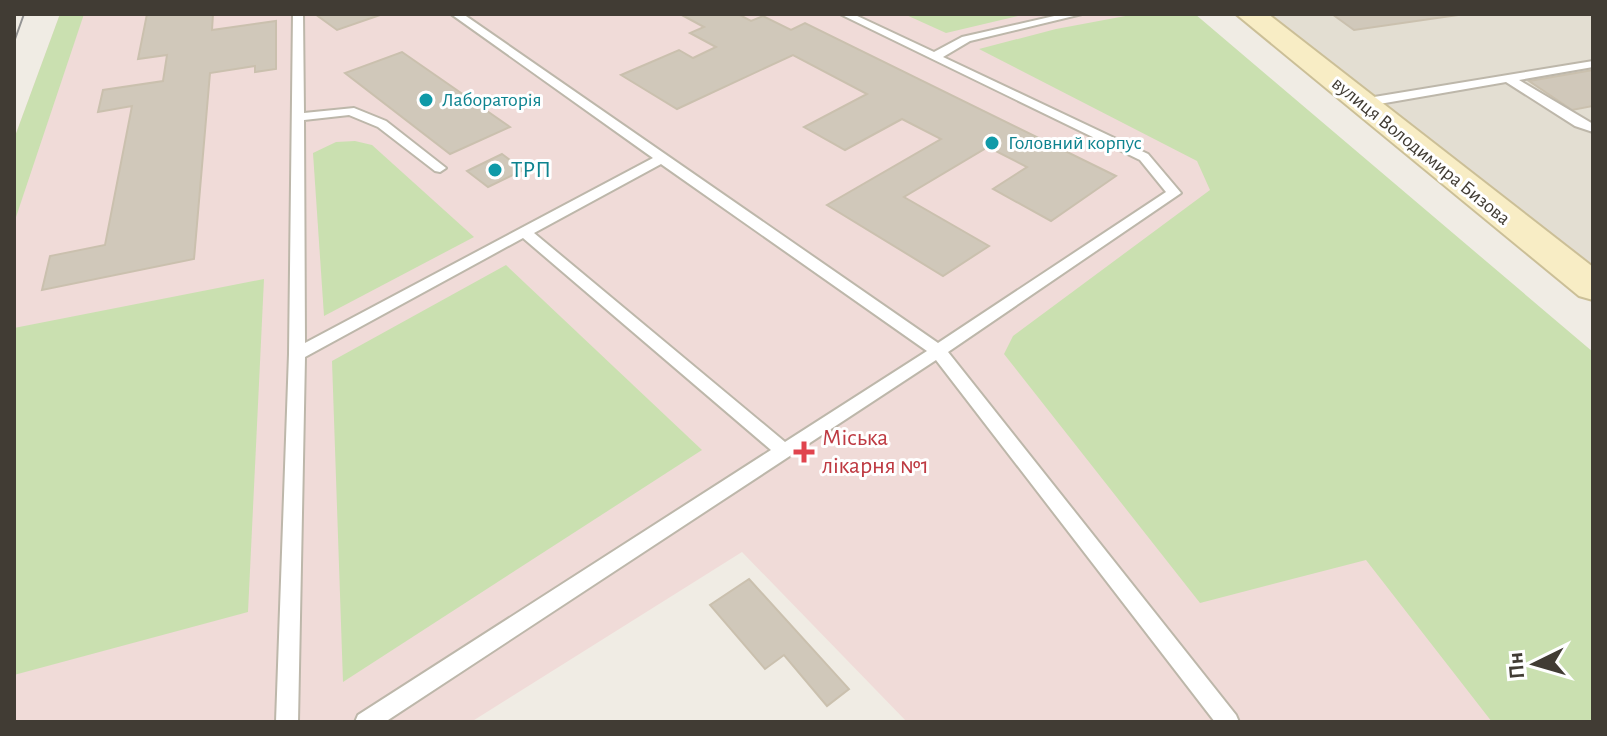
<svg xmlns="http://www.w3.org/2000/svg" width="1607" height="736" viewBox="0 0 1607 736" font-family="'Alegreya Sans',sans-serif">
  <rect width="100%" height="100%" fill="#f0ece4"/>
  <path fill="#e3ded2" d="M1250 14H1593V287Z"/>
  <path fill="#f0dbd8" d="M60 14H1195L1593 722H907L742 552 471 722H14V139Z"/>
  <g fill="#cae0b0">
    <path d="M60 14H84L14 223V139Z"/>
    <path d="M904 14H1026L946 33Z"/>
    <path d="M1136 14H1195L1593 352V722H1492L1366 560 1200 603 1004 354 1013 336 1210 190 1197 161 979 49 1056 29Z"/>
    <path d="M355 141 372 145 474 237 324 316 313 153 336 142Z"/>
    <path d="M506 265 702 450 343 682 332 361Z"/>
    <path d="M264 279 248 612 14 675V328Z"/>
  </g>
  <g fill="#d0c8ba" stroke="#cac0ae" stroke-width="2">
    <path d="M147 14H213L212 30 276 21V69L255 72V66L210 73 194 259 42 290 50 256 105 245 132 106 98 112 103 90 163 81 167 55 138 59Z"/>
    <path d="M315 14H383L337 30Z"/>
    <path d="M680 14H738L751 21 763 16 791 30 805 23 1116 176 1051 221 993 189 1027 167 988 147 904 197 989 246 943 276 827 205 941 139 902 119 845 150 804 127 867 94 793 55 677 109 621 75 679 50 693 58 716 47 690 33 704 27Z"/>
    <path d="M1332 14H1465L1354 30Z"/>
    <path d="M402 52 510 127 450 154 345 73Z"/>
    <path d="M1593 70V106L1572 110 1529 81Z"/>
    <path d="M502 154 523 170 488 187 467 171Z"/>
    <path d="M749 579 849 689 827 706 784 655 765 669 710 605Z"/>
  </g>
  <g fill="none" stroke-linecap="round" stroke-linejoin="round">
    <g stroke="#bdb7aa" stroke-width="4">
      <g id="lane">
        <path d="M293 14H303L304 113 354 108 386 121 446 168 440 172 435 171 378 127 349 115 304 120 305 343 653 158 451 14H463L938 343 1166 192 1140 160 840 14H853L934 52 962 37 1063 14H1082L970 41 943 57 1148 154 1181 193 948 352 1236 715 1239 722H1215L936 360 385 722H355L358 715 771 450 523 238 305 357 298 722H276L289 354ZM661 164 927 351 785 442 534 233Z"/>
        <path d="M1593 61V67L1519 80 1593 124V132L1575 126 1506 82 1362 107 1356 103 1362 99Z"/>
      </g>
    </g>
    <g stroke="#cbbf97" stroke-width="4">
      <path id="secondary" d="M1236 14H1268L1593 267V300L1579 296Z"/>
    </g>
    <use href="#lane" fill="#fff" fill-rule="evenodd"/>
    <use href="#secondary" fill="#f8edc5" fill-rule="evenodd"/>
    <path stroke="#939393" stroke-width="2" d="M14 42 24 14"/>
  </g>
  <g fill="#0f9aa8" stroke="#fff" stroke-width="3">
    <circle cx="426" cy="100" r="8"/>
    <circle cx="992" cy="143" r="8"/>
    <circle cx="495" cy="170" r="8"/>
  </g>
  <path fill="#e0444e" stroke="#fff" stroke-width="3" d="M800 440h8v8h8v8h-8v8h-8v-8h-8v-8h8z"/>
  <g text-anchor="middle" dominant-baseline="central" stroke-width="6" stroke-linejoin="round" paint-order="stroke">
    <g font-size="20" fill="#0d838f" stroke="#fff" text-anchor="start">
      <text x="442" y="100">Лабораторія</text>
      <text x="1008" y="143">Головний корпус</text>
    </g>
    <g font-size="20" fill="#413c34" stroke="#fff">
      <text transform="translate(1421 151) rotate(39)">вулиця Володимира Бизова</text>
    </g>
    <g font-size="24" fill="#0d838f" stroke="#fff" text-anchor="start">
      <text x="511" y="170">ТРП</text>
    </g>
    <g font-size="24" fill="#be3a42" stroke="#fff" text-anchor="start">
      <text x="822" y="438">Міська<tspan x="822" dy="28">лікарня №1</tspan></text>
    </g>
  </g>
  <rect width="1607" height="736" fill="none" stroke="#413c34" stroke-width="32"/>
  <g transform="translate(1535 664) rotate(265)" stroke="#ffffff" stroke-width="6" paint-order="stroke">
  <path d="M0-6L14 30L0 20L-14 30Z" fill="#413c34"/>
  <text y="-12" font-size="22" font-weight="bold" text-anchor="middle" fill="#413c34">Пн</text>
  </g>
</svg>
